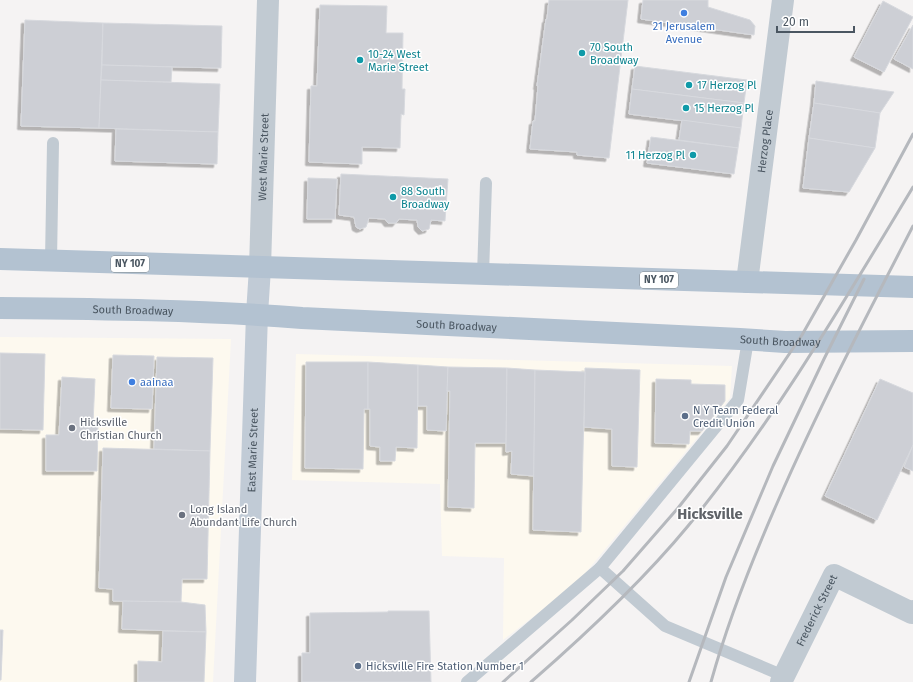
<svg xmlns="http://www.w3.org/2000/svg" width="913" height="682" viewBox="0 0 913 682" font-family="'Fira Sans',sans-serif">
  <defs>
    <filter id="shadow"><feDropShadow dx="-3.5" dy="3.5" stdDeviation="0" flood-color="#0004"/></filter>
  </defs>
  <rect width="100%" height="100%" fill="#f5f3f3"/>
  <g fill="#fdf9ef">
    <path d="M0 337 231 339 213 682H0Z"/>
    <path d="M296 354 732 366 730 398 578 582 503 640 504 558 442 556 440 484 292 480Z"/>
  </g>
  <g fill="#cdcfd5" stroke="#d7d9de" filter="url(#shadow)">
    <path d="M549 0H628L609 158 577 155V152L530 149 533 121H535L538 86H537L546 19H547Z"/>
    <path d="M643 0H708V7L750 20 755 26 754 35 641 19Z"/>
    <path d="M883 1 913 17 884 72 854 57Z"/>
    <path d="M320 5 387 6 386 33H403L402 89H405L404 115 401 114 400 148 362 147V164L309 162 311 86H317Z"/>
    <path d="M25 20 103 23 99 128 21 126Z"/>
    <path d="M103 23 222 26 221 68 102 65Z"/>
    <path d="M913 25V69L894 59Z"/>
    <path d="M102 65 172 67 171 82 101 80Z"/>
    <path d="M635 66 747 80 744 103 632 89Z"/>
    <path d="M101 80 220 84 218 132 99 128Z"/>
    <path d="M816 81 894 92 880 113 814 103Z"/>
    <path d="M632 89 744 103 741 128 629 114Z"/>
    <path d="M814 103 880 113 875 148 809 138Z"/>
    <path d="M682 120 741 128 738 148 679 140Z"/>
    <path d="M116 129 218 132 217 164 115 161Z"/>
    <path d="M651 137 738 148 734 174 647 163Z"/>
    <path d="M809 138 875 148 849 192 803 188Z"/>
    <path d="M341 174 448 179 445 221 431 220 429 229 422 231 418 227 417 220 399 219 396 223H388L385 219 369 218 366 227 360 229 356 227 354 217 339 215Z"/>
    <path d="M308 178 337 179 335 219H307Z"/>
    <path d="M0 353 45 354 43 430 0 429Z"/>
    <path d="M113 355 154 356 152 409 111 408Z"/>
    <path d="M157 357 213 358 210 451 154 449Z"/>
    <path d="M306 362H368V409H364L363 469 305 468Z"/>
    <path d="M368 362 418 365 417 448 396 447 395 461H380V447L370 446V409H368Z"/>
    <path d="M418 365 448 367 446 431 427 430V406H418Z"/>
    <path d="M448 367 507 368 506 443H475L474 508 448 507 450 391H447Z"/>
    <path d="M507 368 535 370 534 476 511 474 512 451 506 452Z"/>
    <path d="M585 368 640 370 637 467 612 466V429L584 427Z"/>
    <path d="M535 370 585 372 581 532 533 530Z"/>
    <path d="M62 377 95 379 93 424 98 425 97 471H46V435H59Z"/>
    <path d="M656 379 691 380V384L725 385V401L702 431H690L689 444 655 443Z"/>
    <path d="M880 379 913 393V445L877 520 825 496Z"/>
    <path d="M913 445V471L904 467Z"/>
    <path d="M103 448 210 451 207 579H182L181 602 113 601V589L99 588Z"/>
    <path d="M123 601 181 602 205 605 206 632 122 629Z"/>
    <path d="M388 611H429L431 682H302V653H310V613L388 612Z"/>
    <path d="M0 630H3L1 680H0Z"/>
    <path d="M163 631 206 632 204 682H138V661L162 662Z"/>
  </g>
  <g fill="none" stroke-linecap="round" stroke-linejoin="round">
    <g stroke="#c1cad2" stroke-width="12">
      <path d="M51 261 53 143"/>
      <path d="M483 275 486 183"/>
      <path d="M600 568 665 626 784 676"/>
      <path d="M467 682 600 568 738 400 748 340"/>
    </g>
    <g stroke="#c1cad2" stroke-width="22">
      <path id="s1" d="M260 268 268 0"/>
      <path id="s2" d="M781 682 834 575 912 613 913 611"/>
    </g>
    <path stroke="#c1cad2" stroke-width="22" id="s3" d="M747 282 783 0"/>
    <path stroke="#c1cbd6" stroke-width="22" id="s4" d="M245 682 257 314 260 268"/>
    <g stroke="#b3c2d1" stroke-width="22">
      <path d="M0 259 913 287"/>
      <path id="s5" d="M0 308C101 309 202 310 302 318L740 339 785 342 913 341"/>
    </g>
    <g stroke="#b5b8bd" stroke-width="3">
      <path d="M503 682 572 620 623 571 678 508 727 446 802 335 856 240 913 134"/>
      <path d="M531 682C586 634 641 583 688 526 774 421 843 303 913 187"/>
      <path d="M689 682 726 577 773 466 824 359 864 279"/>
      <path d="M711 682C728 620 752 560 778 501 819 407 866 317 913 226"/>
    </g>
  </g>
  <g fill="#3f7fe0" stroke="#fff" stroke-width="1.5">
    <circle cx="684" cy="13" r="4"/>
    <circle cx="132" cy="382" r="4"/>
  </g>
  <g fill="#0f9aa8" stroke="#fff" stroke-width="1.5">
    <circle cx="582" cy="53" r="4"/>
    <circle cx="360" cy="60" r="4"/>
    <circle cx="689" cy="85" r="4"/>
    <circle cx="686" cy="108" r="4"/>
    <circle cx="693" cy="155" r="4"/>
    <circle cx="393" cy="197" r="4"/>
  </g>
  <g fill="#5c6f8a" stroke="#fff" stroke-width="1.5">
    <circle cx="685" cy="416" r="4"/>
    <circle cx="358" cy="666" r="4"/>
  </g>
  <g fill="#6b7280" stroke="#fff" stroke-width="1.5">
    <circle cx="72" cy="428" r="4"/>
    <circle cx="182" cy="515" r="4"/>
  </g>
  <g text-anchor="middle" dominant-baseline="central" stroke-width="3" stroke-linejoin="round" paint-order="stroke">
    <g fill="#fff" stroke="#808990" stroke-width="1">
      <rect x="111" y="256" width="38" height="16" rx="3"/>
      <rect x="640" y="272" width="38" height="16" rx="3"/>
    </g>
    <g font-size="10" font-weight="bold" fill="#4a5661">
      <text x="130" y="264">NY 107</text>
      <text x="659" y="280">NY 107</text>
    </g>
    <g font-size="11" fill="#366cbe" stroke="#fff">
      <text x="684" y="26">21 Jerusalem<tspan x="684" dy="13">Avenue</tspan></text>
      <text x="140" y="382" text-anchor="start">aainaa</text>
    </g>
    <g font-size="11" fill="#0d838f" stroke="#fff" text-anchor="start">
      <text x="590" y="47">70 South<tspan x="590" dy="13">Broadway</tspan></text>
      <text x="368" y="54">10-24 West<tspan x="368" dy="13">Marie Street</tspan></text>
      <text x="697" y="85">17 Herzog Pl</text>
      <text x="694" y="108">15 Herzog Pl</text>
      <text x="685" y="155" text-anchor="end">11 Herzog Pl</text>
      <text x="401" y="191">88 South<tspan x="401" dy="13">Broadway</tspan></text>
    </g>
    <g font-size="11" fill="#4a5661" stroke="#fff">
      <text stroke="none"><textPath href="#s3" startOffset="142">Herzog Place</textPath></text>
      <text stroke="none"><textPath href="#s1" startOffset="111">West Marie Street</textPath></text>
      <text stroke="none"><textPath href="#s5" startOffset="133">South Broadway</textPath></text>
      <text stroke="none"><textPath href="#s5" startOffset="457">South Broadway</textPath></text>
      <text stroke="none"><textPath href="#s5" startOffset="781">South Broadway</textPath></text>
      <text stroke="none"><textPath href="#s4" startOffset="232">East Marie Street</textPath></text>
      <text stroke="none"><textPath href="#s2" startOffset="80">Frederick Street</textPath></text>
    </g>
    <g font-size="11" fill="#4e5e75" stroke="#fff" text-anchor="start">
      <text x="693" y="410">N Y Team Federal<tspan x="693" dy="13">Credit Union</tspan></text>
      <text x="366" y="666">Hicksville Fire Station Number 1</text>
    </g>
    <g font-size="11" fill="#5b616d" stroke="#fff" text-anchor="start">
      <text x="80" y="422">Hicksville<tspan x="80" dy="13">Christian Church</tspan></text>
      <text x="190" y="509">Long Island<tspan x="190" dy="13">Abundant Life Church</tspan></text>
    </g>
    <g font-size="15" font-weight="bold" fill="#5f6368" stroke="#fff">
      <text x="710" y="514">Hicksville</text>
    </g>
  </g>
  <path d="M777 26v6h77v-6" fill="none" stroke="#4a5661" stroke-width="2"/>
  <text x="783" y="26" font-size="12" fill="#4a5661" stroke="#ffffff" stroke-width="3" paint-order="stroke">20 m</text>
</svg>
